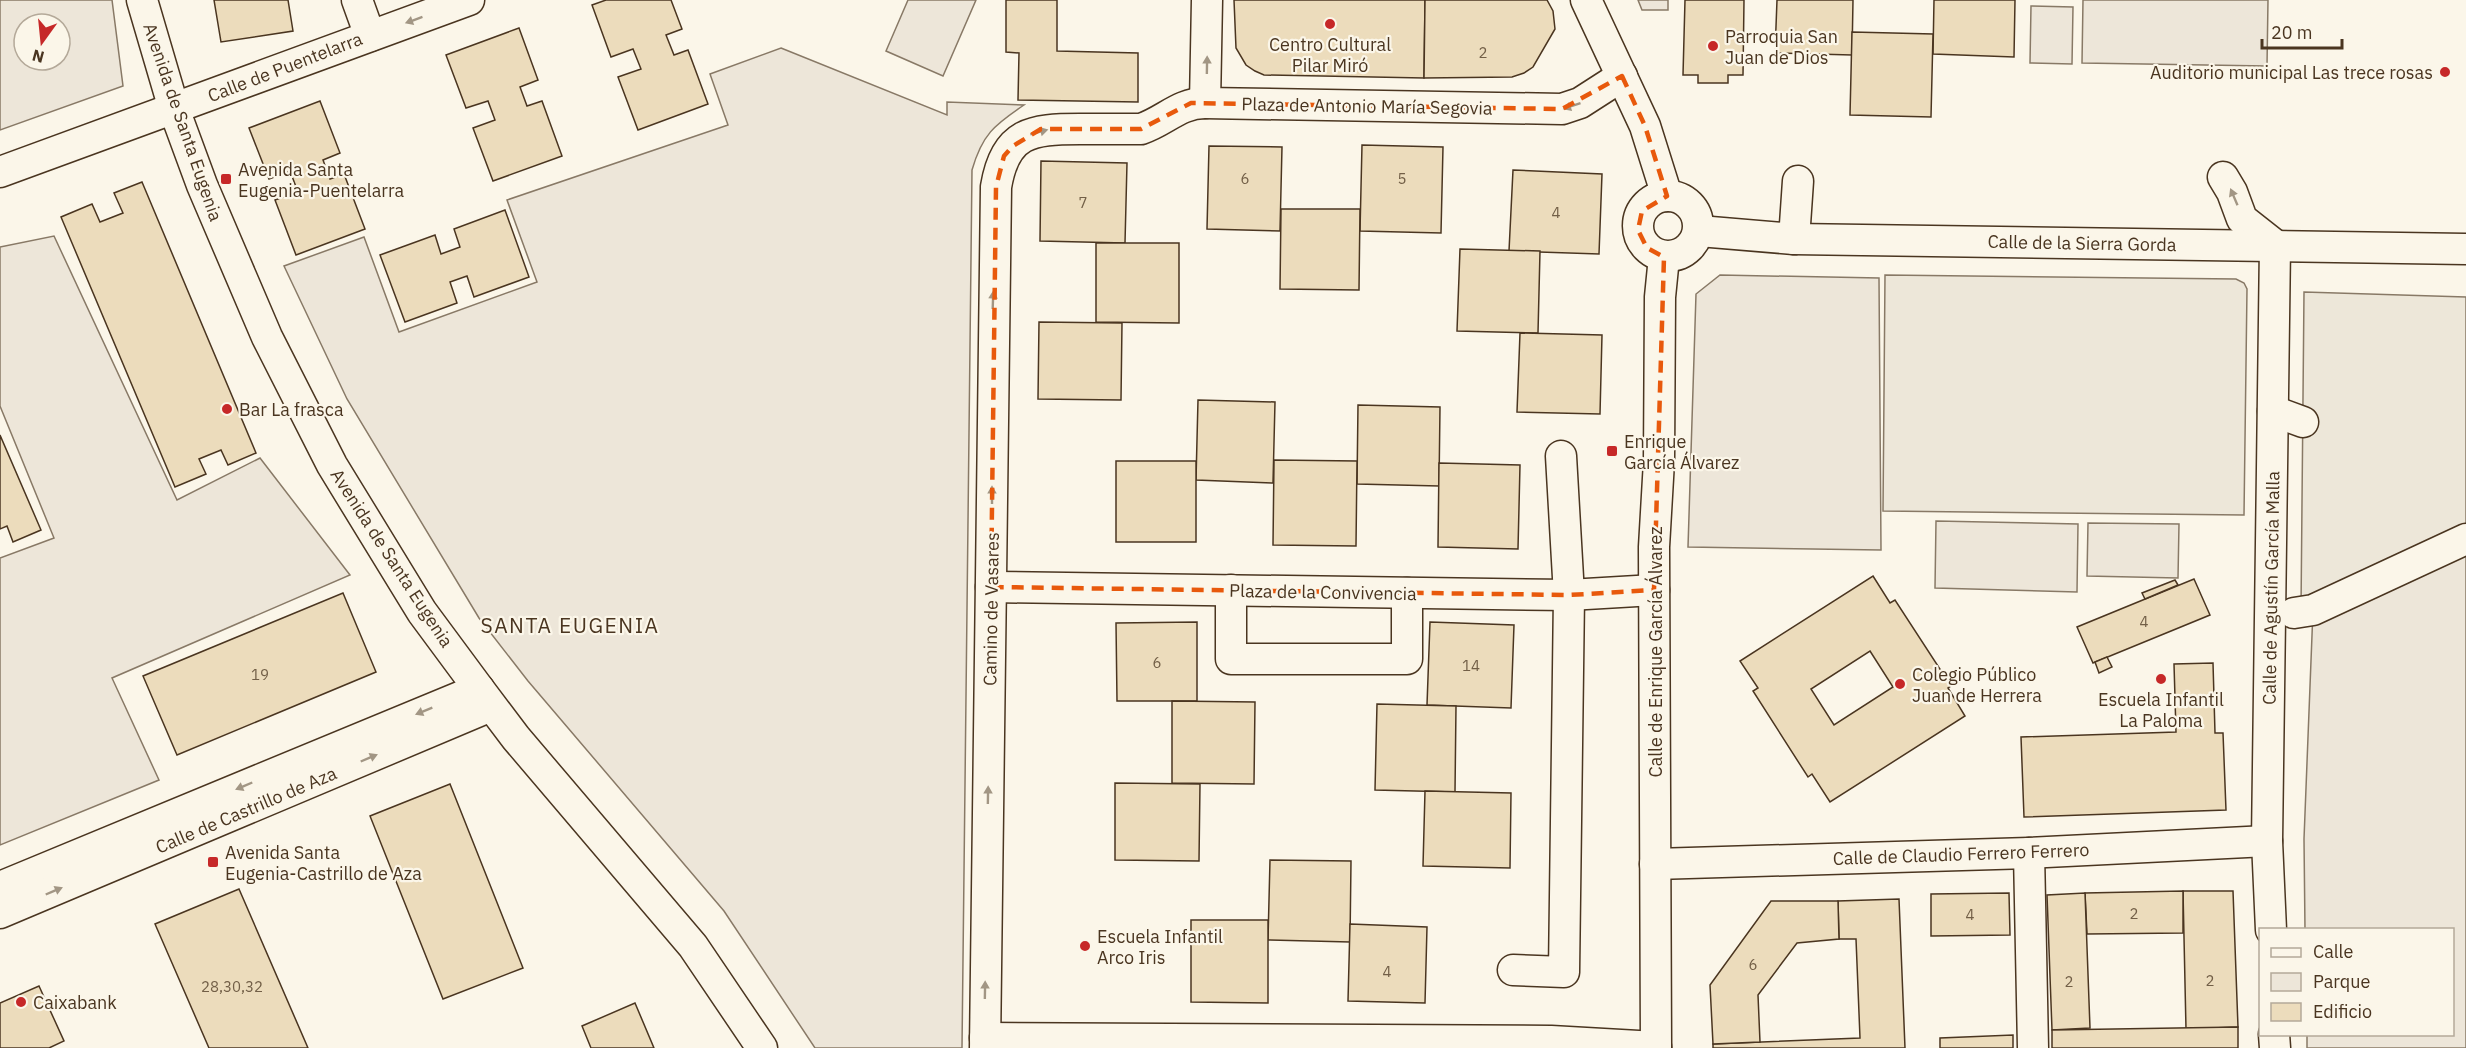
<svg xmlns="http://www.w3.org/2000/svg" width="2466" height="1048" viewBox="0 0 2466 1048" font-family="'IBM Plex Sans',sans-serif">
  <rect width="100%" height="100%" fill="#fbf6e9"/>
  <g fill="#ede6d9" stroke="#887966" stroke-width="1.5" fill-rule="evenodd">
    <path d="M0 0H112L123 86 0 130ZM24 24H60V60H24Z"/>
    <path d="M908 0H976L943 76 886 51Z"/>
    <path d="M1638 0H1668V10H1642Z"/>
    <path d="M2083 0H2268L2267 66 2082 63Z"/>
    <path d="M2031 6 2073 7 2072 64 2030 63Z"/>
    <path d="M781 48 947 115V102L1024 105C994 125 982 135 972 170L962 1048H815L724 911 528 681 479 618 347 399 284 266 364 237 399 332 537 282 507 200 728 125 710 74Z"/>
    <path d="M54 236 177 500 260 458 350 575 112 678 159 780 0 845V558L54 538 0 406V247Z"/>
    <path d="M1720 275 1879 278 1881 550 1688 547 1696 294Z"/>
    <path d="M1936 521 2078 524 2077 592 1935 588Z"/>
    <path d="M2088 523 2179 524 2178 578 2087 576Z"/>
    <path d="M2466 539V1048H2307V1035L2452 1034V930H2305L2304 839 2313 610Z"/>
  </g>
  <g fill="#ede7d9" stroke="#887966" stroke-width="1.5">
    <path d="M1885 275 2236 279 2244 283 2247 289 2244 515 1883 511Z"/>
    <path d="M2304 292 2466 297V536L2301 609Z"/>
  </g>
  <g fill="#ecdcbc" stroke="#4a3520" stroke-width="1.5" fill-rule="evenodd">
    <path d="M214 0H288L293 31 221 42Z"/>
    <path d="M606 0H671L682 29 666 35 674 55 688 50 708 104 638 130 618 77 641 69 633 49 611 57 592 5Z"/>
    <path d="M1006 0H1057V51L1138 53V102L1018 100 1019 53 1006 52Z"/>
    <path d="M1234 0H1425L1424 78 1264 75 1255 71 1246 65 1236 48Z"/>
    <path d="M1425 0H1547L1553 11 1555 29 1533 67 1524 73 1512 77 1424 78Z"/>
    <path d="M1685 0H1744L1743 75H1728V83H1698V75H1683Z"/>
    <path d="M1777 0H1853L1852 55 1775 53Z"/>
    <path d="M1934 0H2015L2014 57 1933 54Z"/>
    <path d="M519 28 538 80 520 87 527 106 542 101 562 156 493 181 473 128 495 120 488 101 466 108 446 55Z"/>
    <path d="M1852 32 1933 34 1931 117 1850 115Z"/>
    <path d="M320 101 340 153 323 160 330 179 344 174 365 229 296 255 275 200 298 192 290 171 269 179 249 128Z"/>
    <path d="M1362 145 1443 147 1441 233 1360 231Z"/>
    <path d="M1209 146 1282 147 1280 231 1207 229Z"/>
    <path d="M1041 161 1127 163 1125 243 1040 241Z"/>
    <path d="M1513 170 1602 174 1599 254 1509 251Z"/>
    <path d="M142 182 256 453 228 465 221 450 199 459 206 474 175 487 61 217 92 204 100 222 123 213 114 193Z"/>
    <path d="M1281 209H1360L1359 290 1280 289Z"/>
    <path d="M505 210 529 277 474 297 467 276 450 282 457 303 405 322 380 255 435 235 441 254 460 247 454 229Z"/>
    <path d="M1096 243H1179V323L1096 322Z"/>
    <path d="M1460 249 1540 251 1538 333 1457 331Z"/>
    <path d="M1039 322 1122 323 1121 400 1038 399Z"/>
    <path d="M1520 333 1602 335 1600 414 1517 412Z"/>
    <path d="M1198 400 1275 402 1273 483 1196 480Z"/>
    <path d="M1358 405 1440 407 1439 486 1357 484Z"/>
    <path d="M0 435 41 530 13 542 7 526 0 529Z"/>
    <path d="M1274 460 1357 461 1356 546 1273 545Z"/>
    <rect x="1116" y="461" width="80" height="81"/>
    <path d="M1439 463 1520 465 1518 549 1438 547Z"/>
    <path d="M1873 576 1890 603 1895 600 1951 686 1948 688 1965 716 1830 802 1812 774 1808 777 1753 691 1758 688 1740 661ZM1870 651 1893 687 1834 725 1811 689Z"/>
    <path d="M2194 579 2210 615 2093 663 2077 627Z"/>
    <path d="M2175 580 2178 585 2145 599 2142 593Z"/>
    <path d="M343 593 376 672 177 755 143 676Z"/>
    <path d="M1197 622V701H1117L1116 623Z"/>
    <path d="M1430 622 1514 625 1511 708 1427 705Z"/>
    <path d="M2107 657 2112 667 2099 673 2095 662Z"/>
    <path d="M2213 663 2215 733H2223L2226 810 2024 817 2021 737 2176 732 2174 664Z"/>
    <path d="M1172 701 1255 702 1254 784 1172 783Z"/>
    <path d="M1377 704 1456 706 1455 792 1375 790Z"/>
    <path d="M1115 783 1200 784 1199 861 1115 860Z"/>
    <path d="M450 784 523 968 443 999 370 816Z"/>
    <path d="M1425 791 1511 793 1510 868 1423 866Z"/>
    <path d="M1270 860 1351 861 1350 942 1268 940Z"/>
    <path d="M239 889 308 1048H209L155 924Z"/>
    <path d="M2183 891H2233L2238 1027 2186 1029Z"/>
    <path d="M2183 891V933L2087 934 2085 893Z"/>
    <path d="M2009 893 2010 935 1931 936V894Z"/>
    <path d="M2085 893 2090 1028 2052 1030 2047 895Z"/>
    <path d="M1899 899 1905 1048H1713V1044L1860 1038 1856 939H1839L1838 901Z"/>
    <path d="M1771 901H1838L1839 939 1797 943 1758 995 1760 1042 1713 1044 1710 985Z"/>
    <path d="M1191 920H1268V1003L1191 1002Z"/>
    <path d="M1350 924 1427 927 1425 1003 1348 1001Z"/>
    <path d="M39 986 64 1041 49 1048H0V1003Z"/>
    <path d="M635 1003 654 1048H591L582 1026Z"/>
    <path d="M2238 1027V1048H2052V1030Z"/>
    <path d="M2013 1035V1048H1940V1038Z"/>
  </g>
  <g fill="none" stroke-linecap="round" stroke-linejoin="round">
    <g stroke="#4a3520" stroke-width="33">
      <g id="minor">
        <path d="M142 0 174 109 202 185 267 337 332 465 422 612 479 689 516 738 693 946 762 1048"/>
        <path d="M357 0 370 36"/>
        <path d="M1207 0 1205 103 1562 109 1580 103 1622 76"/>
        <path d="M1586 0 1645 126 1667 196"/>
        <path d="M0 172 469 0"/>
        <path d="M2223 177 2232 192 2242 219 2275 245 2267 841 2271 930"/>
        <circle cx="1668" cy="226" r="30"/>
        <path d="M1699 231 1794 239 2466 249"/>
        <path d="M1794 239 1798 181"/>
        <path d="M2273 411 2303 422"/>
        <path d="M991 587 1569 595 1654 590"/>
        <path d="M1231 590V659H1407V593"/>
        <path d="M2294 613 2313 610 2466 539"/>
        <path d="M2029 853 2033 1048"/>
        <path d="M1655 864 2029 853 2267 841"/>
        <path d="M0 887 479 689"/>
        <path d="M0 913 491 706"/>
        <path d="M1513 970 1564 972 1569 595 1561 456"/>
        <path d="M2274 1034 2275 1048"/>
        <path d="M985 1038 1551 1041 1656 1047"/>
        <path d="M985 1048 996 187C1005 132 1031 129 1080 129 1100 129 1120 129 1141 129 1165 121 1179 103 1205 103"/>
        <path d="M1656 1048 1654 547 1659 461 1660 297 1664 257"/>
      </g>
    </g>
    <use href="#minor" stroke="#fbf6e9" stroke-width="30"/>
  </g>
  <defs><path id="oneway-solid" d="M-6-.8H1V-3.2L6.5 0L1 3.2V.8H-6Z" transform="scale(1.5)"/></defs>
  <g fill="#a29684">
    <use href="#oneway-solid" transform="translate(414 20) rotate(160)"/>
    <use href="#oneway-solid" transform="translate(1207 65) rotate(-89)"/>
    <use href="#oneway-solid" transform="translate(1572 106) rotate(161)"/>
    <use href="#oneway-solid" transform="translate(1039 132) rotate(-15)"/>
    <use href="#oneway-solid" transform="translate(2234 197) rotate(-113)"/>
    <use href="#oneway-solid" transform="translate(993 300) rotate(-88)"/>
    <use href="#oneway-solid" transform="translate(992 495) rotate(-90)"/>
    <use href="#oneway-solid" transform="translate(424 711) rotate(158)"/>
    <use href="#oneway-solid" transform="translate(369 758) rotate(-23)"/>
    <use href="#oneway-solid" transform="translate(244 786) rotate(157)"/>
    <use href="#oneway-solid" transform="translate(988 795) rotate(-89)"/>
    <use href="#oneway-solid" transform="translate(54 891) rotate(-23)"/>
    <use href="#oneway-solid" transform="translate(985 990) rotate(-89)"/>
  </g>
  <path fill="none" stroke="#e8590c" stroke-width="4.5" stroke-dasharray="12 8" stroke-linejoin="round" d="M1622 76 1645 126 1667 196 1642 211 1638 230 1647 248 1664 257 1654 590 1569 595 991 587 996 187 1004 156 1013 146 1041 129H1141L1191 103 1562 109Z"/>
  <g fill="#c62828" stroke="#fbf6e9" stroke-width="2">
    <circle cx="1330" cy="24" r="6"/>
    <circle cx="1713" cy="46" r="6"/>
    <circle cx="2445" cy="72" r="6"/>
    <rect x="220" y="173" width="12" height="12" rx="3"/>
    <circle cx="227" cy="409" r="6"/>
    <rect x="1606" y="445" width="12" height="12" rx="3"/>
    <circle cx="2161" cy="679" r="6"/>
    <circle cx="1900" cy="684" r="6"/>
    <rect x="207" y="856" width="12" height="12" rx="3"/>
    <circle cx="1085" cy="946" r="6"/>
    <circle cx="21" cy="1002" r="6"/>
  </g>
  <g text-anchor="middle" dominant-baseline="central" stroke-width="4.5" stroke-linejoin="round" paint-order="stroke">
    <g font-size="15" fill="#725f47">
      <text x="1483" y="52">2</text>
      <text x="1245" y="178">6</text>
      <text x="1402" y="178">5</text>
      <text x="1083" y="202">7</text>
      <text x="1556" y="212">4</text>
      <text x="2144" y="621">4</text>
      <text x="1157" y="662">6</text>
      <text x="1471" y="665">14</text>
      <text x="260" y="674">19</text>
      <text x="2134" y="913">2</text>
      <text x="1970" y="914">4</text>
      <text x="1753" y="964">6</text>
      <text x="1387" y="971">4</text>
      <text x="2210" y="980">2</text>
      <text x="2069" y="981">2</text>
      <text x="232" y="986">28,30,32</text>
    </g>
    <g font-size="18" fill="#4a3520" stroke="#fbf6e9" text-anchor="start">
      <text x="1725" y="36">Parroquia San<tspan x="1725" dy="21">Juan de Dios</tspan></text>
      <text x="1330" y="44" text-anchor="middle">Centro Cultural<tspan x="1330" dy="21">Pilar Miró</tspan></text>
      <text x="2433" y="72" text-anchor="end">Auditorio municipal Las trece rosas</text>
      <text x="238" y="169">Avenida Santa<tspan x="238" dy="21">Eugenia-Puentelarra</tspan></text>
      <text x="239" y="409">Bar La frasca</text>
      <text x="1624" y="441">Enrique<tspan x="1624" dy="21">García Álvarez</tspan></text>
      <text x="1912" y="674">Colegio Público<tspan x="1912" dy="21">Juan de Herrera</tspan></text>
      <text x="2161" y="699" text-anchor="middle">Escuela Infantil<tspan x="2161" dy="21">La Paloma</tspan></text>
      <text x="225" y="852">Avenida Santa<tspan x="225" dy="21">Eugenia-Castrillo de Aza</tspan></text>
      <text x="1097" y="936">Escuela Infantil<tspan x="1097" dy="21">Arco Iris</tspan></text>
      <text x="33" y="1002">Caixabank</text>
    </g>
    <g font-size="18" fill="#4a3520" stroke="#fbf6e9">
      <text transform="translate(285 67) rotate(-21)">Calle de Puentelarra</text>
      <text transform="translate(1367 106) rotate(1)">Plaza de Antonio María Segovia</text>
      <text transform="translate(183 122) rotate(71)">Avenida de Santa Eugenia</text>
      <text transform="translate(2082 243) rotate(1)">Calle de la Sierra Gorda</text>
      <text transform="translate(392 558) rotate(57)">Avenida de Santa Eugenia</text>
      <text transform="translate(2271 588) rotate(-89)">Calle de Agustín García Malla</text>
      <text transform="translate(1323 592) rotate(1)">Plaza de la Convivencia</text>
      <text transform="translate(991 609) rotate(-89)">Camino de Vasares</text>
      <text transform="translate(1655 652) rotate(-90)">Calle de Enrique García Álvarez</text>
      <text transform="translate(246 810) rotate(-23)">Calle de Castrillo de Aza</text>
      <text transform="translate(1961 854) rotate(-2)">Calle de Claudio Ferrero Ferrero</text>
    </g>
    <g font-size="21" letter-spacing="1.5" fill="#4a3520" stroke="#fbf6e9">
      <text x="570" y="625">SANTA EUGENIA</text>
    </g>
  </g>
  <rect x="2259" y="928" width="195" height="108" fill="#fbf6e9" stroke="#b4a999" stroke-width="1.5"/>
  <rect x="2271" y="948" width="30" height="9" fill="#fbf6e9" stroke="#b4a999" stroke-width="1.5"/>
  <text x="2313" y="958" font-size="18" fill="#4a3520">Calle</text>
  <rect x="2271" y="973" width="30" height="18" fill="#ede6d9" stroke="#b4a999" stroke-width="1.5"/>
  <text x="2313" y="988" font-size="18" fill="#4a3520">Parque</text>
  <rect x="2271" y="1003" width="30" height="18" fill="#ecdcbc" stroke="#b4a999" stroke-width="1.5"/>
  <text x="2313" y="1018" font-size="18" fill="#4a3520">Edificio</text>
  <g transform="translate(42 42) rotate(195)"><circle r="28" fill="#fbf6e9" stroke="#b4a999" stroke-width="1.5"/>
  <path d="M0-4.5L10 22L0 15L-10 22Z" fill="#c62828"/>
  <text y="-9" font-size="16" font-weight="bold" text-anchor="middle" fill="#4a3520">N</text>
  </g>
  <path d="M2262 39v9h80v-9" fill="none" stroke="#4a3520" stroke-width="3"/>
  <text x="2271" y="39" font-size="18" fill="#4a3520" stroke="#fbf6e9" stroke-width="4.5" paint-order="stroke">20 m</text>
</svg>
